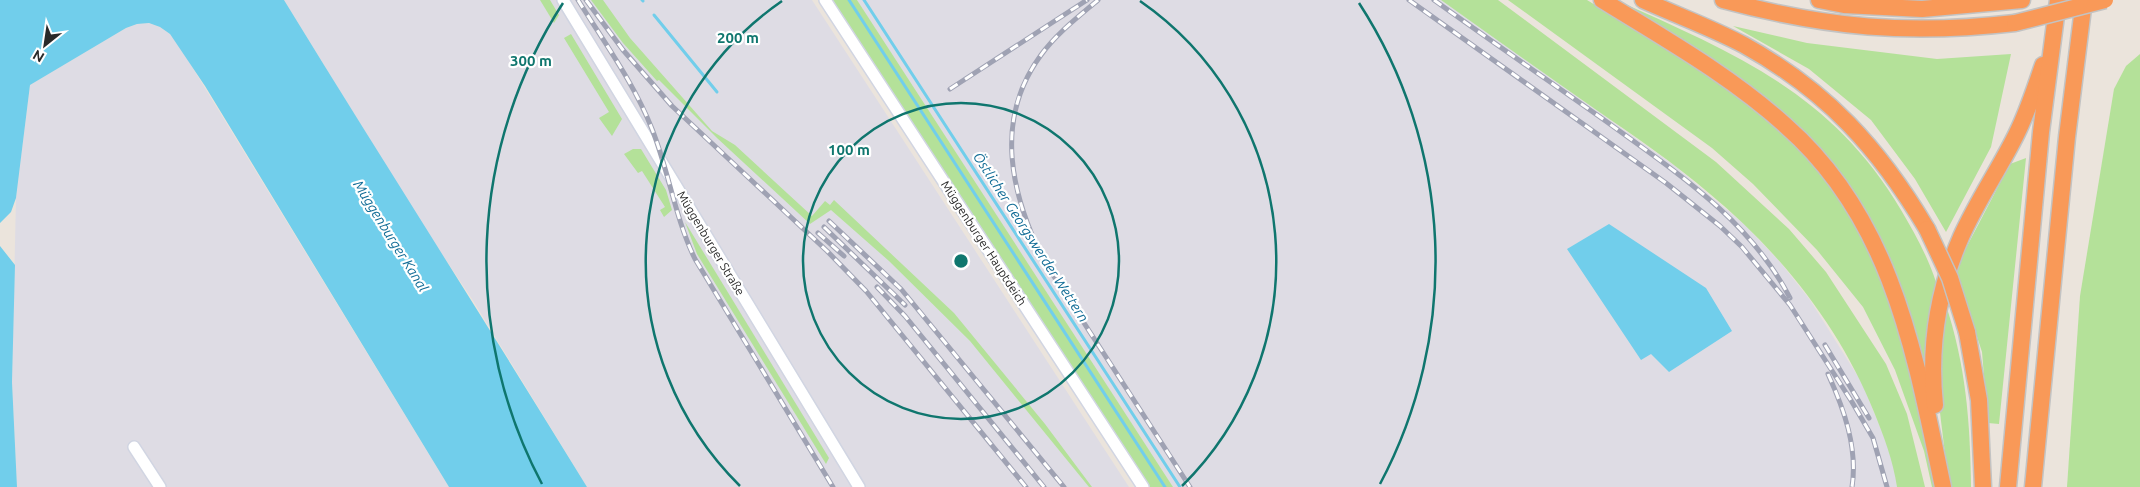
<svg xmlns="http://www.w3.org/2000/svg" width="2140" height="487" viewBox="0 0 2140 487" font-family="Ubuntu,sans-serif">
  <rect width="100%" height="100%" fill="#ebe4dc"/>
  <g fill="#dedce4">
    <path d="M284 0H812L1129 487H587L472 299 424 227Z"/>
    <path d="M857 0H1441L1675 166 1745 225 1780 262 1810 300 1862 383 1893 459 1897 487H1173Z"/>
    <path d="M149 23 160 27 170 34 186 57 449 487H17L12 382 16 198 30 85 126 28 137 24Z"/>
  </g>
  <g fill="#b4e199">
    <path d="M540 0H550L559 15 554 23Z"/>
    <path d="M591 0H603L630 38 712 131 735 145 812 216 825 201 830 205 834 200 954 313 1045 424 1092 487H1089L970 341 889 261 831 210 810 224 717 138 659 80 657 81 623 43Z"/>
    <path d="M832 0H857L1173 487H1149Z"/>
    <path d="M1441 0H1498L1716 162 1789 229 1826 272 1886 364 1907 414 1925 487H1897C1893 460 1884 437 1874 412 1840 327 1780 252 1710 194 1674 163 1634 136 1595 109 1543 73 1492 36 1441 0Z"/>
    <path d="M1508 0H1587L1696 67 1744 101 1782 133 1820 171 1866 242 1898 319 1936 487H1932L1924 451 1895 370 1863 307 1817 250 1753 184 1712 148Z"/>
    <path d="M1616 0C1734 53 1832 93 1901 210 1914 232 1928 257 1936 282 1938 290 1927 333 1926 345 1925 355 1926 366 1926 376L1912 324 1826 160Z"/>
    <path d="M1733 26 1807 43 1937 59 2011 54 1991 147 1946 232 1915 179 1871 120 1809 69Z"/>
    <path d="M571 34 622 119 612 136 599 118 609 112 564 38Z"/>
    <path d="M2140 54V487H2067L2080 296 2114 89 2126 66Z"/>
    <path d="M633 149H641L666 190 672 210 664 217 660 210 665 207 642 171 638 173 624 154Z"/>
    <path d="M2026 158 1999 424 1988 423 1982 352 1955 269 2010 164Z"/>
    <path d="M685 222 829 458 826 464 697 254Z"/>
    <path d="M1945 302C1966 366 1970 420 1971 487H1949L1938 396Z"/>
  </g>
  <g fill="#71ceeb">
    <path d="M0 0H284C384 163 487 324 587 487H449L205 86 170 34 160 27 149 23 137 24 126 28 30 85 16 198 11 212 0 223Z"/>
    <path d="M1609 224 1706 288 1732 331 1669 372 1651 354 1641 360 1567 249Z"/>
    <path d="M0 246 15 265 12 382 17 487H0Z"/>
  </g>
  <g fill="none" stroke-linecap="round" stroke-linejoin="round">
    <g stroke="#71ceeb" stroke-width="3">
      <path d="M642 0 643 1"/>
      <path d="M849 0 1165 487"/>
      <path d="M864 0 1180 487"/>
      <path d="M654 15 717 92"/>
    </g>
    <g stroke="#d1d5e2" stroke-width="14">
      <g id="minor">
        <path d="M563 0 859 487"/>
        <path d="M825 0 1143 487"/>
        <path d="M134 447 160 487"/>
      </g>
    </g>
    <g stroke="#c3c3c3" stroke-width="19">
      <g id="highway">
        <path d="M1602 0C1665 39 1731 76 1786 126 1893 220 1915 355 1943 487"/>
        <path d="M1643 0C1676 15 1712 28 1744 45 1827 91 1879 148 1927 229"/>
        <path d="M1723 0C1827 28 1909 35 2015 23"/>
        <path d="M1819 0 1844 5 1922 9 2022 0"/>
        <path d="M1967 332 1979 400 1983 487"/>
        <path d="M1935 405C1929 348 1938 290 1961 237 1977 201 2000 168 2017 133 2028 111 2035 88 2043 65"/>
        <path d="M2008 487 2041 132 2058 0"/>
        <path d="M2033 487 2067 137 2084 0"/>
      </g>
    </g>
    <use href="#minor" stroke="#fff" stroke-width="11"/>
    <use href="#highway" stroke="#f99958" stroke-width="16"/>
    <g stroke="#9fa2b3" stroke-width="5">
      <g id="rail">
        <path d="M578 0C604 42 634 83 652 129 669 172 675 218 695 259L833 487"/>
        <path d="M586 0 623 50 672 106 827 251 866 291 1026 487"/>
        <path d="M1098 0C1078 17 1056 34 1041 55 993 120 1011 195 1044 261L1190 487"/>
        <path d="M1409 0 1666 183 1720 226 1742 247 1790 305 1852 402 1873 438 1887 487"/>
        <path d="M1434 0C1491 41 1549 81 1607 122 1676 172 1750 220 1790 298"/>
        <path d="M950 89 1087 0"/>
        <path d="M829 221 901 289 1064 487"/>
        <path d="M824 227 905 305"/>
        <path d="M818 233 844 256"/>
        <path d="M877 287 905 316 1044 487"/>
        <path d="M1825 345 1869 418"/>
        <path d="M1828 374C1844 409 1858 448 1852 487"/>
      </g>
    </g>
    <use href="#rail" stroke="#fff" stroke-width="3" stroke-dasharray="9" stroke-linecap="butt"/>
    <g stroke="#c3c3c3" stroke-width="19" stroke-linecap="butt">
      <g id="highway-bridge">
        <path d="M2015 23 2105 0"/>
        <path d="M1927 229 1950 278 1967 332"/>
      </g>
    </g>
    <use href="#highway-bridge" stroke="#f99958" stroke-width="16"/>
  </g>
  <g fill="none" stroke="#0f766e" stroke-width="2.5">
    <circle cx="961" cy="261" r="158"/>
    <path d="M740 486A316 316 0 0 1 782 1M1140 1A316 316 0 0 1 1182 486"/>
    <path d="M542 484A474 474 0 0 1 563 3M1359 3A474 474 0 0 1 1380 484"/>
  </g>
  <g text-anchor="middle" dominant-baseline="central" stroke-width="4.5" stroke-linejoin="round" paint-order="stroke">
    <g font-size="12" fill="#292929" stroke="#fff">
      <text transform="translate(711 243) rotate(59)">Müggenburger Straße</text>
      <text transform="translate(984 243) rotate(57)">Müggenburger Hauptdeich</text>
    </g>
    <g font-size="14" font-style="italic" fill="#116c96" stroke="#fff">
      <text transform="translate(391 236) rotate(58)">Müggenburger Kanal</text>
      <text transform="translate(1031 237) rotate(57)">Östlicher Georgswerder Wettern</text>
    </g>
  </g>
  <circle cx="961" cy="261" r="8" fill="#0f766e" stroke="#fff" stroke-width="2.5"/>
  <g font-size="15" text-anchor="middle" font-weight="bold" fill="#0f766e" stroke="#fff" stroke-width="4.5" stroke-linejoin="round" paint-order="stroke">
    <text x="738" y="43">200 m</text>
    <text x="531" y="66">300 m</text>
    <text x="849" y="155">100 m</text>
  </g>
  <g transform="translate(45 45) rotate(210)" stroke="#ffffff" stroke-width="4" paint-order="stroke">
  <path d="M0-4L9 19L0 12L-9 19Z" fill="#292929"/>
  <text y="-8" font-size="14" font-weight="bold" text-anchor="middle" fill="#292929">N</text>
  </g>
</svg>
